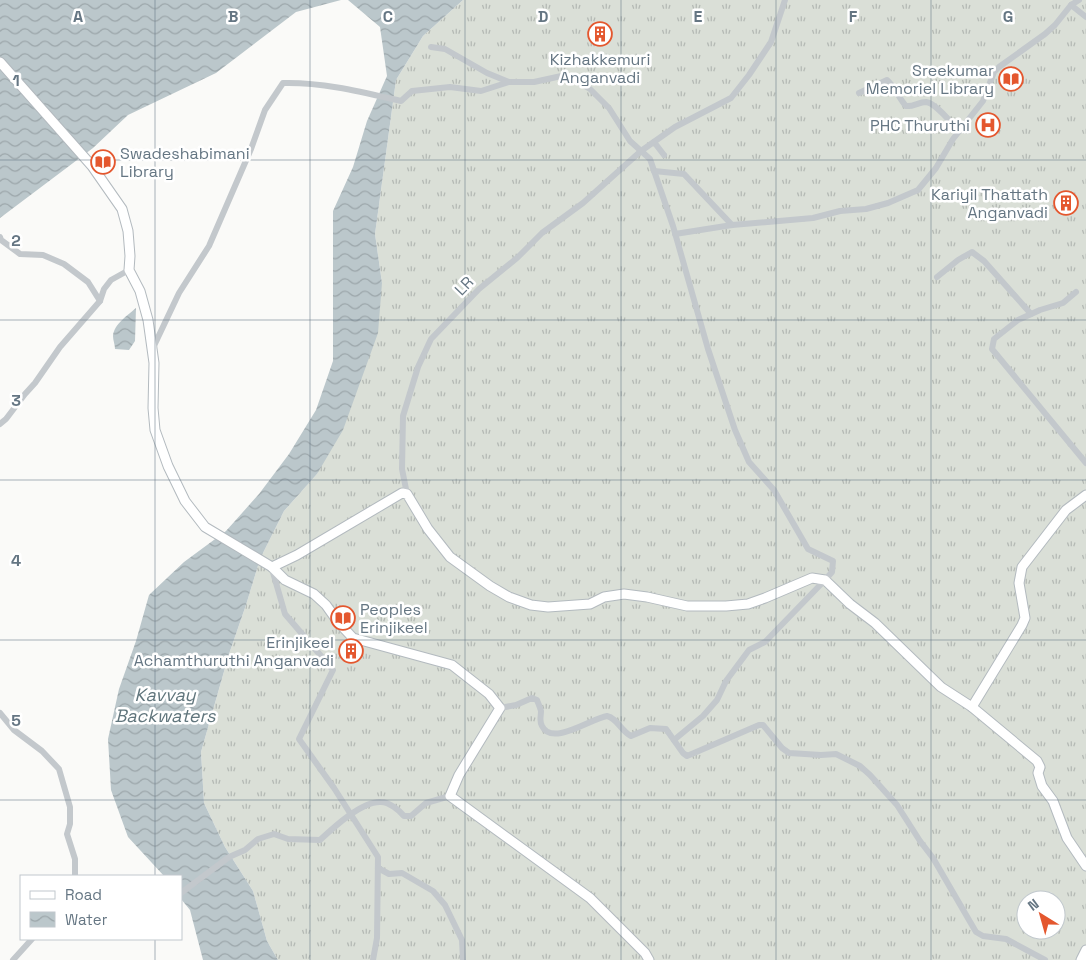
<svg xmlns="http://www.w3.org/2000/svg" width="1086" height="960" viewBox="0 0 1086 960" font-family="'Space Grotesk',sans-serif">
  <defs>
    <pattern id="grass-tufts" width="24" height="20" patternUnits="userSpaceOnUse" patternTransform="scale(1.25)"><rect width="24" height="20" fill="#dadfd7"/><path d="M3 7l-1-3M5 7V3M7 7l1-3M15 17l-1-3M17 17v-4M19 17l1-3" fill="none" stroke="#b4b9b4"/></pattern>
    <pattern id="water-waves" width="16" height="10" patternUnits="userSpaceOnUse" patternTransform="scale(1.25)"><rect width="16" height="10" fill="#bbc7cb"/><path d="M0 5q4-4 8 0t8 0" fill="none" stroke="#9ca6aa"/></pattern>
  </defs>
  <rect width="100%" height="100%" fill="#fafaf8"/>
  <path fill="url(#grass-tufts)" fill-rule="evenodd" d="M463 0H1086V960H278L267 941 253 891 225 847 204 803 201 752 229 654 246 605 260 559 284 511 317 474 382 283 375 234 396 80 423 36ZM1026 900H1056V930H1026Z"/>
  <g fill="url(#water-waves)">
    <path d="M0 0H341L296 12 216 73 128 115 93 148 0 218Z"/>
    <path d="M348 0H463L423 36 396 80 375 234 382 283 378 333 343 430 317 474 284 511 260 559 246 605 229 654 201 752 204 803 225 847 253 891 267 941 278 960H203L190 910 181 899V876H164L128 837 111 790 108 739 119 689 136 641 149 595 184 562 226 531 259 494 289 454 316 410 333 361V211L353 167 367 121 387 76 380 27Z"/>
    <path d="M136 308 135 341 129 350 115 349C115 345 113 340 113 336 114 324 128 315 136 308Z"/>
  </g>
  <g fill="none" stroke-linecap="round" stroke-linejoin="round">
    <g stroke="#b3babf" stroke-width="11">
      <g id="secondary">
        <path d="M0 62 92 166 122 209 128 231 130 256 129 270 140 291 148 320 154 363 153 408 155 430 168 466 185 501 205 527 272 567 285 580 314 594 326 605 338 622 353 638 452 665 489 694 500 708 459 775 450 796 590 898 645 953 649 960"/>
        <path d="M272 567 297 555 402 493 407 494 428 529 450 557 490 586 509 597 531 605 548 607 590 604 604 597 624 594 647 597 687 606H726L748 604 765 598 812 578 825 580 850 604 875 623 941 687 972 707 1037 761 1040 767 1038 773 1042 786 1053 801 1067 838 1086 866"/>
        <path d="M972 707 1022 625 1025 618 1019 583 1022 567 1066 510 1086 495"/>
        <path d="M1081 960 1086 950"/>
      </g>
    </g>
    <g stroke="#c3c8cc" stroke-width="6">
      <path d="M1071 5 1086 17"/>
      <path d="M431 47 445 49 487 73 509 82H534L566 75 590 89 609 108 630 141 650 159 673 226 708 349 735 430 749 462 774 490 808 549 833 561 832 572 825 580 765 642 749 650 726 681 717 700 703 716 674 740"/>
      <path d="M859 93 887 80C896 88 898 97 906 106 913 107 919 102 926 102 936 103 952 124 959 131"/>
      <path d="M654 142 664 155"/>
      <path d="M654 171 684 174 732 225"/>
      <path d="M675 234 732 225 813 218 840 211 866 209 888 203 918 190 936 168 953 139 983 101 994 72 999 67 1045 34 1055 25 1071 5 1079 0"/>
      <path d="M0 237 1 240 20 254 43 255 64 264 88 282 100 301"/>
      <path d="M937 277 958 260 972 252 984 261 1031 314"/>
      <path d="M1076 292 1063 303 1040 310 1018 320 994 339 992 349 1086 463"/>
      <path d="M152 350 179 293 209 246 251 149 265 110 283 83C323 82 362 92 401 101L412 91 450 87 481 91 509 82"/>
      <path d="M0 424 6 419 25 394 35 383 60 347 100 301 104 289 111 280 129 270"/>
      <path d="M407 494 402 469 403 416 418 367 431 339 479 289 517 258 542 233 583 203 641 151 675 127 731 98 749 75 771 42 785 0"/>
      <path d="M272 569 285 614 333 670 299 739 334 788 378 857 377 938 373 960"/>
      <path d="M500 708 516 705 532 698 537 700C538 703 540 707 541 711 541 717 539 721 542 726 552 747 592 718 607 716 617 718 621 731 631 736L650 728 666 729 683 753 687 756 759 725H763L782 748 789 753 821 755 836 754 860 766 870 775 897 805 920 841 933 858 976 932 983 936 1006 939 1045 960"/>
      <path d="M0 713 14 730 42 751 59 769 70 807V824L67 834 75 859V876"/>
      <path d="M378 868 389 874 402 873 433 891 445 905 462 940 463 960"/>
      <path d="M181 893 229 857 245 850 258 839 274 834 288 839 320 840C334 827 362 801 381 802 389 802 399 810 404 816H411L426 803 450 796"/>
      <path d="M13 960 32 939"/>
    </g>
    <use href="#secondary" stroke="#fff" stroke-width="9"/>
  </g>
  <path fill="none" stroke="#657683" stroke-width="1" stroke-opacity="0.55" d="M155 0V876M310 0V960M465 0V960M621 0V960M776 0V960M931 0V960M0 160H1086M0 320H1086M0 480H1086M0 640H1086M0 800H1086M155 939V960"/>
  <defs>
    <g id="building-ring" transform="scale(1.25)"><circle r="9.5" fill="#fff" stroke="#e4572e" stroke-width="1.5"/><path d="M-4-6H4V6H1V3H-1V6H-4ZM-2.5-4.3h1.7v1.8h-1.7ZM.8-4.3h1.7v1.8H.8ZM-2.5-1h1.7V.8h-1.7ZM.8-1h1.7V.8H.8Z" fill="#e4572e"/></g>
    <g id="library-ring" transform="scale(1.25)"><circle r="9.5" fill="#fff" stroke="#e4572e" stroke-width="1.5"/><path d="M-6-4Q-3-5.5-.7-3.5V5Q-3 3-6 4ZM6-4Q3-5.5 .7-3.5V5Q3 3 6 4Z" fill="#e4572e"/></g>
    <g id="hospital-ring" transform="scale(1.25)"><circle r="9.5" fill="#fff" stroke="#e4572e" stroke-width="1.5"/><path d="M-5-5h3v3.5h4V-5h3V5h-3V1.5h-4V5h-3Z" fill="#e4572e"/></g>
  </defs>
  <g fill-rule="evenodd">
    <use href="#building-ring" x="600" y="34"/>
    <use href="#library-ring" x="1011" y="79"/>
    <use href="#hospital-ring" x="988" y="125"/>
    <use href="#library-ring" x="103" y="162"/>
    <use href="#building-ring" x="1066" y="203"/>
    <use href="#library-ring" x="343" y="618"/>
    <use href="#building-ring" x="351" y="651"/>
  </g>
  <g text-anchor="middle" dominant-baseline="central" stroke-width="5" stroke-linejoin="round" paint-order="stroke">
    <g font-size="16" fill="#657683" stroke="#fff" text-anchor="end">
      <text x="600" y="59" text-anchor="middle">Kizhakkemuri<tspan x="600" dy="18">Anganvadi</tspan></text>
      <text x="994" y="70">Sreekumar<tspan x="994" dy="18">Memoriel Library</tspan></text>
      <text x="970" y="125">PHC Thuruthi</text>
      <text x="120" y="153" text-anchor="start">Swadeshabimani<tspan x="120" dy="18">Library</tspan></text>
      <text x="1048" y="194">Kariyil Thattath<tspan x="1048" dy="18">Anganvadi</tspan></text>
      <text x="360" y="609" text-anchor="start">Peoples<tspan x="360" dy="18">Erinjikeel</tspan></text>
      <text x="334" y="642">Erinjikeel<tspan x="334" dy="18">Achamthuruthi Anganvadi</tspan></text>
    </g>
    <g font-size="16" fill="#657683" stroke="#fff">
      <text transform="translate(464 286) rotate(-46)">LR</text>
    </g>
    <g font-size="18" font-style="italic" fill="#60757c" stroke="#fff">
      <text x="165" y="694">Kavvay<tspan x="165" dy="21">Backwaters</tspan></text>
    </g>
  </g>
  <g font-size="16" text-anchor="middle" font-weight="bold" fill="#657683" stroke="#fff" stroke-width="5" stroke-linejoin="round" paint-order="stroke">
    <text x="78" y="22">A</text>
    <text x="233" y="22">B</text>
    <text x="388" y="22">C</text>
    <text x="543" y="22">D</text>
    <text x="698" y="22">E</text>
    <text x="853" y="22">F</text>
    <text x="1008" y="22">G</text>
    <text x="16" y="86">1</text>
    <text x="16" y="246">2</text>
    <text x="16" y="406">3</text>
    <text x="16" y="566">4</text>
    <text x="16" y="726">5</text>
  </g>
  <rect x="20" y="875" width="162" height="65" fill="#ffffff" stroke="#c1c8cd"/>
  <rect x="30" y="891" width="25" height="8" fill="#ffffff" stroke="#c1c8cd"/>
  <text x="65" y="900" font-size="15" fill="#657683">Road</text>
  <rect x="30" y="912" width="25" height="15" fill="url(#water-waves)" stroke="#c1c8cd"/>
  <text x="65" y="925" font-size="15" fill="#657683">Water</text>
  <g transform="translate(1041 915) rotate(323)"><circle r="24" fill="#ffffff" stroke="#c1c8cd"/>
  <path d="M0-4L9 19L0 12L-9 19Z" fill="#e4572e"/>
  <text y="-8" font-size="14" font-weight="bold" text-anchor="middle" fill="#657683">N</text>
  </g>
</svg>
